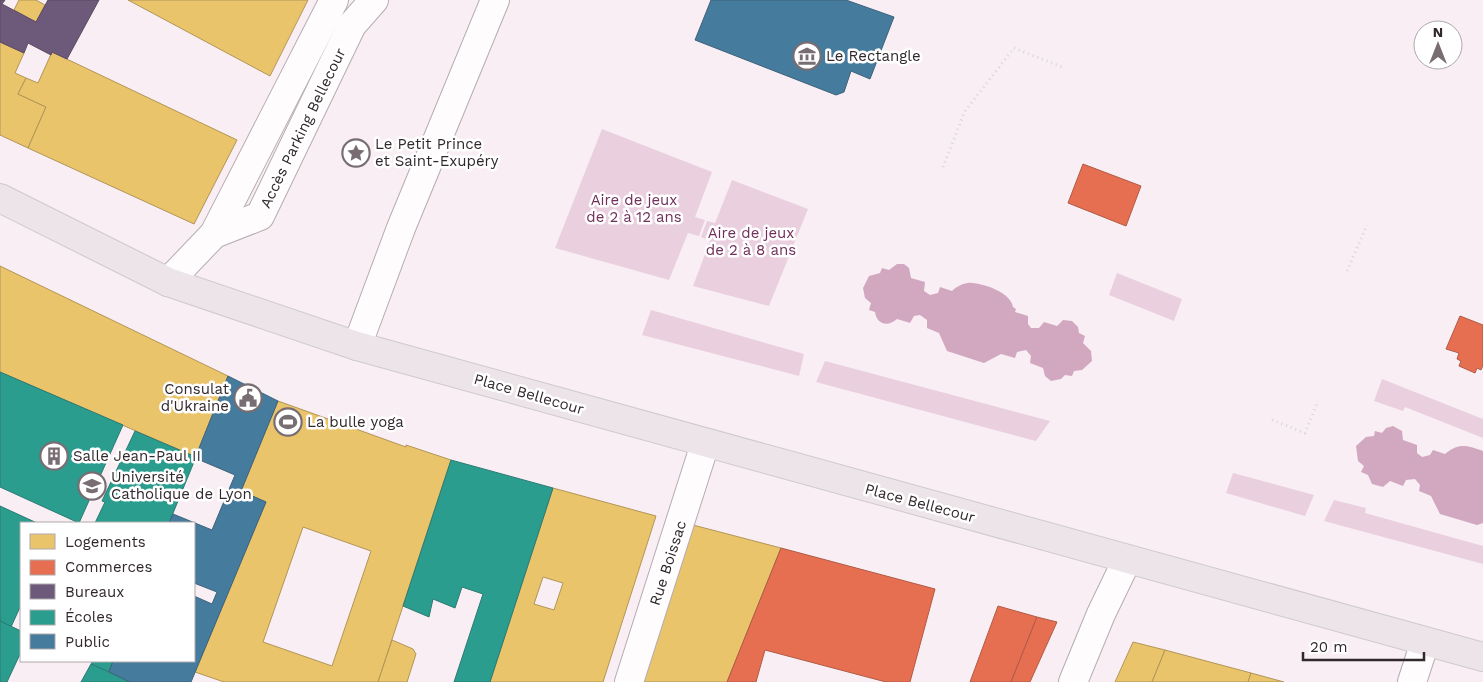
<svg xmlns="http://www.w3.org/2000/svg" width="1483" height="682" viewBox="0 0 1483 682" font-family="'Work Sans',sans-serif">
  <rect width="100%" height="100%" fill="#f8eef3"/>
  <g fill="#ead0df">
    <path d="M602 129 712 172 695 217 705 220 699 236 688 233 669 280 555 248Z"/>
    <path d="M732 180 808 209 769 306 693 286 710 241 701 237 707 221 715 223Z"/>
    <path d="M1117 273 1182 299 1174 321 1109 295Z"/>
    <path d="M651 310 804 354 799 376 642 335Z"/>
    <path d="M825 361 1050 421 1036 441 816 382Z"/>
    <path d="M1382 379 1483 419V438L1405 407 1403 411 1374 401Z"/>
    <path d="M1233 473 1314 495 1305 516 1226 493Z"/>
    <path d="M1334 500 1366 508 1365 513 1483 546V564L1324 521Z"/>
  </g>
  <g fill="#d1a8c0">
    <path d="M897 264H904L909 268 911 278 925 282 924 291 930 295 938 293 940 287 952 291C956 287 965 282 972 283 986 284 1011 293 1013 307L1016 309 1015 312 1028 316V324L1031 328H1039L1044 322 1057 326 1063 320 1072 321 1078 327 1079 333 1085 336 1083 343 1091 351 1092 361 1082 370 1074 371 1072 376 1065 375 1061 379 1051 381 1045 376 1043 368 1030 363 1031 356 1026 350 1017 352 1015 358 1001 354 984 363 947 351 939 333 927 328V320L920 315 914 316 910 323 897 319C888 327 877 325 875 312L869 310 871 303 865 298 863 288 869 276 880 273 882 268 889 270Z"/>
    <path d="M1393 426 1402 431 1403 440 1417 445V453L1422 457 1430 455 1433 450 1445 454C1459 443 1465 445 1483 451V523L1477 525 1440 514 1431 496 1419 491 1420 485 1415 479 1406 480 1403 486 1390 481 1383 487 1372 484 1368 475 1361 472 1364 466 1358 461 1356 446 1366 437 1374 436 1375 431 1382 433 1386 428Z"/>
  </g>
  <g fill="#e9c46a" stroke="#b29558" fill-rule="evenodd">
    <path d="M19 0H36L45 5 36 22 14 10Z"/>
    <path d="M128 0H308L270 76Z"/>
    <path d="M0 42 24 53 15 73 26 78 18 94 46 107 28 148 0 135Z"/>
    <path d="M52 52 237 140 194 224 28 148 46 107 18 94 26 78 38 83Z"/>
    <path d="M0 266 228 376 196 457 0 372Z"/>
    <path d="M278 401 406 447V445L451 460 378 682H224L195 672 266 502 241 491ZM303 527 371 551 332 666 263 642Z"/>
    <path d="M553 488 656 516 603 682H490ZM543 577 563 583 554 610 534 604Z"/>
    <path d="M693 525 781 548 727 682H643Z"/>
    <path d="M392 640 413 649 416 654 407 682H378Z"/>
    <path d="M1133 642 1165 650 1152 682H1115Z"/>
    <path d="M1165 650 1251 673 1248 682H1152Z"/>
    <path d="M1251 673 1284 682H1248Z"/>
  </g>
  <g fill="#e76f51" stroke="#b05a46">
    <path d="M1083 164 1141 186 1126 226 1068 203Z"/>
    <path d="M1460 316 1483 325V365L1481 370 1477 368 1475 373 1459 366 1461 361 1457 359 1459 353 1446 349Z"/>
    <path d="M781 548 935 589 910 682H886L765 650 756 682H727Z"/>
    <path d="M998 606 1037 617 1011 682H970Z"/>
    <path d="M1037 617 1057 622 1030 682H1011Z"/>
  </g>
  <path fill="#6d597a" stroke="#5b4a63" d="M0 0H5L2 4 36 22 48 0H99L67 59 52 52 51 55 28 43 24 53 0 42Z"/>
  <g fill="#2a9d8f" stroke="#2c7a72">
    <path d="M0 372 123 425 79 523 0 487Z"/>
    <path d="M135 431 196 457 169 523H95L105 502 102 501Z"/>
    <path d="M451 460 553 488 490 682H454L483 594 462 587 455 608 433 599 429 617 403 606Z"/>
    <path d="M0 506 37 523H21V605L11 627 0 621Z"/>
    <path d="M0 621 21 631V652L7 682H0Z"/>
    <path d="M93 661H113L109 672 91 664Z"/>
    <path d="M91 664 109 672 130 682H81Z"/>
  </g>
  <g fill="#457b9d" stroke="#3f627b">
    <path d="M711 0H846L894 17 870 79 851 71 844 92 836 95 695 40Z"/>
    <path d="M228 376 278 401 241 491 266 502 191 682H130L109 672 113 661H194V596L212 604 217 592 194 583V523H169L173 514 212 530 235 475 195 458Z"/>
  </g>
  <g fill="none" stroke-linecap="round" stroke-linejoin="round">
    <g stroke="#b5acb1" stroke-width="30">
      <g id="minor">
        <path d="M214 234 260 216 352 25 374 0"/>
        <path d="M168 282 214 234 334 0"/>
        <path d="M357 346 401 228 495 0"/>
        <path d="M629 682 705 444"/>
        <path d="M1073 682 1101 614 1127 560"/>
        <path d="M1412 682 1425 642"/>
      </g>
    </g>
    <g stroke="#cfc9cd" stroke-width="30">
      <path id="major" d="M0 198 168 282 357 346 1483 657"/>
    </g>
    <g stroke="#d9d5d7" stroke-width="3" stroke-dasharray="1 4" stroke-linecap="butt">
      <path d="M943 167 965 111 1014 48 1062 67"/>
      <path d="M1347 271 1367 225"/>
      <path d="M1272 420 1305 433 1318 401"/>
    </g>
    <use href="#minor" stroke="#fefcfd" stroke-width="28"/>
    <use href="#major" stroke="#ece4e9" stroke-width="28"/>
  </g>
  <defs>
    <g id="museum-ring" transform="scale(1.4375)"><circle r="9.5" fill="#fff" stroke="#776d72" stroke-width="1.5"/><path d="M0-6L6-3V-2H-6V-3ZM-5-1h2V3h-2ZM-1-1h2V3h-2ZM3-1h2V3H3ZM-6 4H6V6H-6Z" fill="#776d72"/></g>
    <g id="sight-ring" transform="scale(1.4375)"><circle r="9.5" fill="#fff" stroke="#776d72" stroke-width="1.5"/><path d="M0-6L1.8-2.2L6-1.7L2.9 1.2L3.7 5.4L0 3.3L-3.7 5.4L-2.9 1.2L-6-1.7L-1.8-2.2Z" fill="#776d72"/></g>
    <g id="civic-ring" transform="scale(1.4375)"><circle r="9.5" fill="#fff" stroke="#776d72" stroke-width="1.5"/><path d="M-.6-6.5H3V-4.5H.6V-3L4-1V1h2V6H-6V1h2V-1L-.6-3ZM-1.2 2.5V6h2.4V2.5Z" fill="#776d72"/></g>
    <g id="stadium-ring" transform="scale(1.4375)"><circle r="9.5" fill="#fff" stroke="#776d72" stroke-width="1.5"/><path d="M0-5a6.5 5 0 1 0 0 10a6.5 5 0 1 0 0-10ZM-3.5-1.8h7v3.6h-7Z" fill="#776d72"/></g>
    <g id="building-ring" transform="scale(1.4375)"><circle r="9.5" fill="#fff" stroke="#776d72" stroke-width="1.5"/><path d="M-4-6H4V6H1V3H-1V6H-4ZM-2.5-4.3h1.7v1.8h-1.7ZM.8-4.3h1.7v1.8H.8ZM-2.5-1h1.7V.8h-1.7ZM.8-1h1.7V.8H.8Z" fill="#776d72"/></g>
    <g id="university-ring" transform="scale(1.4375)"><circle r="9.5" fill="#fff" stroke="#776d72" stroke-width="1.5"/><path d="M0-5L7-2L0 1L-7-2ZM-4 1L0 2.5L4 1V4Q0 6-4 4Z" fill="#776d72"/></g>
  </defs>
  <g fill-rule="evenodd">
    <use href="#museum-ring" x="807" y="56"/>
    <use href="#sight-ring" x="356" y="153"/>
    <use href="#civic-ring" x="248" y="398"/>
    <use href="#stadium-ring" x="288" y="422"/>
    <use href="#building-ring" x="54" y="456"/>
    <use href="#university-ring" x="92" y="486"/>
  </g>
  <g text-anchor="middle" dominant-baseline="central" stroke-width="5" stroke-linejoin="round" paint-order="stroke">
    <g font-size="15" fill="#31282d" stroke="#fff" text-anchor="start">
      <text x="826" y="56">Le Rectangle</text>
      <text x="375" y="144">Le Petit Prince<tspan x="375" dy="17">et Saint-Exupéry</tspan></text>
      <text x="229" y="389" text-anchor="end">Consulat<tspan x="229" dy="17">d'Ukraine</tspan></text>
      <text x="307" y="422">La bulle yoga</text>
      <text x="73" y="456">Salle Jean-Paul II</text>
      <text x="111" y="477">Université<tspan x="111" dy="17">Catholique de Lyon</tspan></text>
    </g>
    <g font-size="15" fill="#31282d" stroke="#fff">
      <text transform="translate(303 128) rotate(-64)">Accès Parking Bellecour</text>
      <text transform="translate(529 394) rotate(16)">Place Bellecour</text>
      <text transform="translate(920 503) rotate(15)">Place Bellecour</text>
      <text transform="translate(668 563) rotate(-72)">Rue Boissac</text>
    </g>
    <g font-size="15" fill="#71305a" stroke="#fff">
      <text x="634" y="200">Aire de jeux<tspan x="634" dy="17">de 2 à 12 ans</tspan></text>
      <text x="751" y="233">Aire de jeux<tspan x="751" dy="17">de 2 à 8 ans</tspan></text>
    </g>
  </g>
  <rect x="20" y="522" width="175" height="140" fill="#ffffff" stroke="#ada9ab"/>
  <rect x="30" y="534" width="25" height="15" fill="#e9c46a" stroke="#ada9ab"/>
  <text x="65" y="547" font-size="15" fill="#31282d">Logements</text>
  <rect x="30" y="560" width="25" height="15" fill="#e76f51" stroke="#ada9ab"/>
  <text x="65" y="572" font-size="15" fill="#31282d">Commerces</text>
  <rect x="30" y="584" width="25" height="15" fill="#6d597a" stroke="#ada9ab"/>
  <text x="65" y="597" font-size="15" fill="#31282d">Bureaux</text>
  <rect x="30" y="610" width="25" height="15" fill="#2a9d8f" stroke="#ada9ab"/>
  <text x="65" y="622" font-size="15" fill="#31282d">Écoles</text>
  <rect x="30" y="634" width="25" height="15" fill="#457b9d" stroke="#ada9ab"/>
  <text x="65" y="647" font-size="15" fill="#31282d">Public</text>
  <g transform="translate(1438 45)"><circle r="24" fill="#ffffff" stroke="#ada9ab"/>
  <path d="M0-4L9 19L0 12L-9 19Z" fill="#776d72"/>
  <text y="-8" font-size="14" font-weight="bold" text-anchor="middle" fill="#31282d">N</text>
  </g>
  <path d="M1303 652v8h121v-8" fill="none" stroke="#31282d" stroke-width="2.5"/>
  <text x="1310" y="652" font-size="15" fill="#31282d" stroke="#ffffff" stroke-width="4" paint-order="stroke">20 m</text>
</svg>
